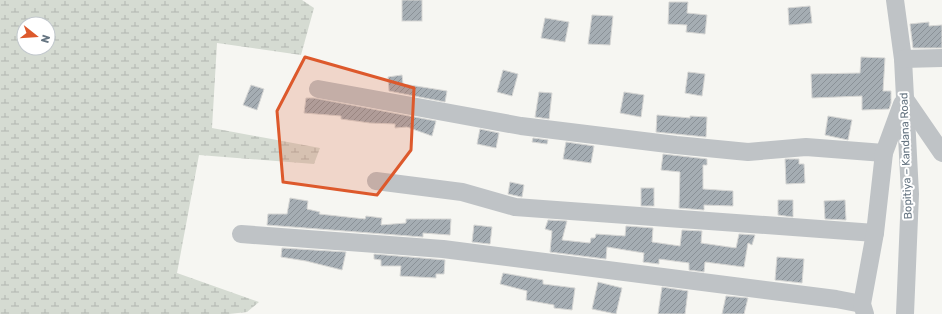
<svg xmlns="http://www.w3.org/2000/svg" width="942" height="314" viewBox="0 0 942 314" font-family="Rubik,sans-serif">
  <defs>
    <pattern id="wetland-marsh" width="20" height="14" patternUnits="userSpaceOnUse"><rect width="20" height="14" fill="#d5dbd2"/><path d="M1 5h8M5 5V1M11 12h8M15 12V8" fill="none" stroke="#b1b6b0"/></pattern>
    <pattern id="building-hatch" width="6" height="6" patternUnits="userSpaceOnUse"><rect width="6" height="6" fill="#a5adb3"/><path d="M-1 1l2-2M0 6l6-6M5 7l2-2" fill="none" stroke="#8a9197"/></pattern>
  </defs>
  <rect width="100%" height="100%" fill="#f6f6f2"/>
  <path fill="url(#wetland-marsh)" fill-rule="evenodd" d="M0 0H302L314 8 301 55 217 43 212 128 320 148 314 164 199 155 177 273 259 302 247 312 229 314H0ZM24 24H48V48H24Z"/>
  <g fill="url(#building-hatch)" stroke="#d7d7d5">
    <rect x="402" y="0" width="20" height="21"/>
    <path d="M669 2H688L687 13 707 15 705 34 686 32 687 25 668 24Z"/>
    <path d="M810 6 812 23 789 25 788 8Z"/>
    <path d="M592 15 613 16 610 45 588 44Z"/>
    <path d="M545 18 569 22 565 42 541 38Z"/>
    <path d="M929 22V26L942 25V48H913L910 24Z"/>
    <path d="M861 57 885 58 883 91H891V103L889 109 862 110V96L812 98 811 74 860 73Z"/>
    <path d="M503 70 518 74 512 96 497 92Z"/>
    <path d="M688 72 705 74 702 96 685 93Z"/>
    <path d="M402 75 403 84 447 91 445 102 389 91 388 77Z"/>
    <path d="M251 85 264 89 257 110 243 105Z"/>
    <path d="M539 92 552 93 549 119 535 117Z"/>
    <path d="M624 92 644 95 641 117 620 113Z"/>
    <path d="M306 98H314L436 121 432 136 407 127 395 128V124L370 123 341 119V116L304 113Z"/>
    <path d="M657 115 690 118V116L707 117 706 137 656 132Z"/>
    <path d="M828 116 852 120 848 140 825 135Z"/>
    <path d="M480 129 499 133 496 148 477 144Z"/>
    <path d="M533 138 548 140 547 144 532 142Z"/>
    <path d="M566 142 594 146 591 163 563 159Z"/>
    <path d="M663 154 707 159V165H703V189L733 191V206L704 205V210L679 208 680 172 661 170Z"/>
    <path d="M785 159H799V164H804L805 183 786 184Z"/>
    <path d="M510 182 524 185 522 197 508 194Z"/>
    <rect x="641" y="188" width="13" height="18"/>
    <path d="M290 198 308 201 307 209 320 212 319 214 365 219 366 216 382 218 381 225 406 223V219H451L450 235 423 233V237L267 225 268 214H287Z"/>
    <path d="M778 200H793V217L778 215Z"/>
    <path d="M845 200 846 220 825 219 824 201Z"/>
    <path d="M548 220 567 221 562 240 590 243 591 238H595L596 234 625 236 626 226 653 228 652 242 680 246 682 230 702 231 701 243 736 248 739 234 755 235 752 245 748 243 744 267 705 262 704 272 689 270V263L659 259V264L643 262 644 253 607 247 606 259 550 252 552 231 545 229Z"/>
    <path d="M474 225 492 227 490 244 472 242Z"/>
    <path d="M282 248 346 252 342 270 306 261 281 257Z"/>
    <path d="M374 254 445 260 444 274H436V278L400 276 401 266H381V260L374 259Z"/>
    <path d="M777 257 804 259 802 283 775 280Z"/>
    <path d="M503 273 543 280V284L575 288 572 310 554 308V305L526 300 527 291 500 284Z"/>
    <path d="M598 282 622 288 616 314 592 309Z"/>
    <path d="M662 287 688 291 685 314H658Z"/>
    <path d="M726 296 748 298 744 314H722Z"/>
  </g>
  <g fill="none" stroke-linecap="round" stroke-linejoin="round">
    <g stroke="#bfc3c6" stroke-width="18">
      <path d="M895 0 903 59 910 194 905 314"/>
      <path d="M903 59 942 58"/>
      <path d="M318 89 521 126 676 145 748 152 806 147 884 153"/>
      <path d="M905 99 942 153"/>
      <path d="M376 181 462 192 515 207 875 233"/>
      <path d="M241 234 443 249 836 299 862 304"/>
      <path d="M865 314 862 304 875 233 884 153 902 104"/>
    </g>
  </g>
  <path fill="#dd592c" fill-opacity="0.2" stroke="#dd592c" stroke-width="3" stroke-linejoin="round" d="M305 57 414 88 411 150 377 195 283 182 277 111Z"/>
  <g text-anchor="middle" dominant-baseline="central" stroke-width="4" stroke-linejoin="round" paint-order="stroke">
    <g font-size="11" fill="#667582" stroke="#fff">
      <text transform="translate(906 156) rotate(-92)">Bopitiya – Kandana Road</text>
    </g>
  </g>
  <g transform="translate(36 36) rotate(107)"><circle r="19" fill="#ffffff" stroke="#c2c8cd"/>
  <path d="M0-3L7 15L0 10L-7 15Z" fill="#dd592c"/>
  <text y="-6" font-size="11" font-weight="bold" text-anchor="middle" fill="#667582">N</text>
  </g>
</svg>
